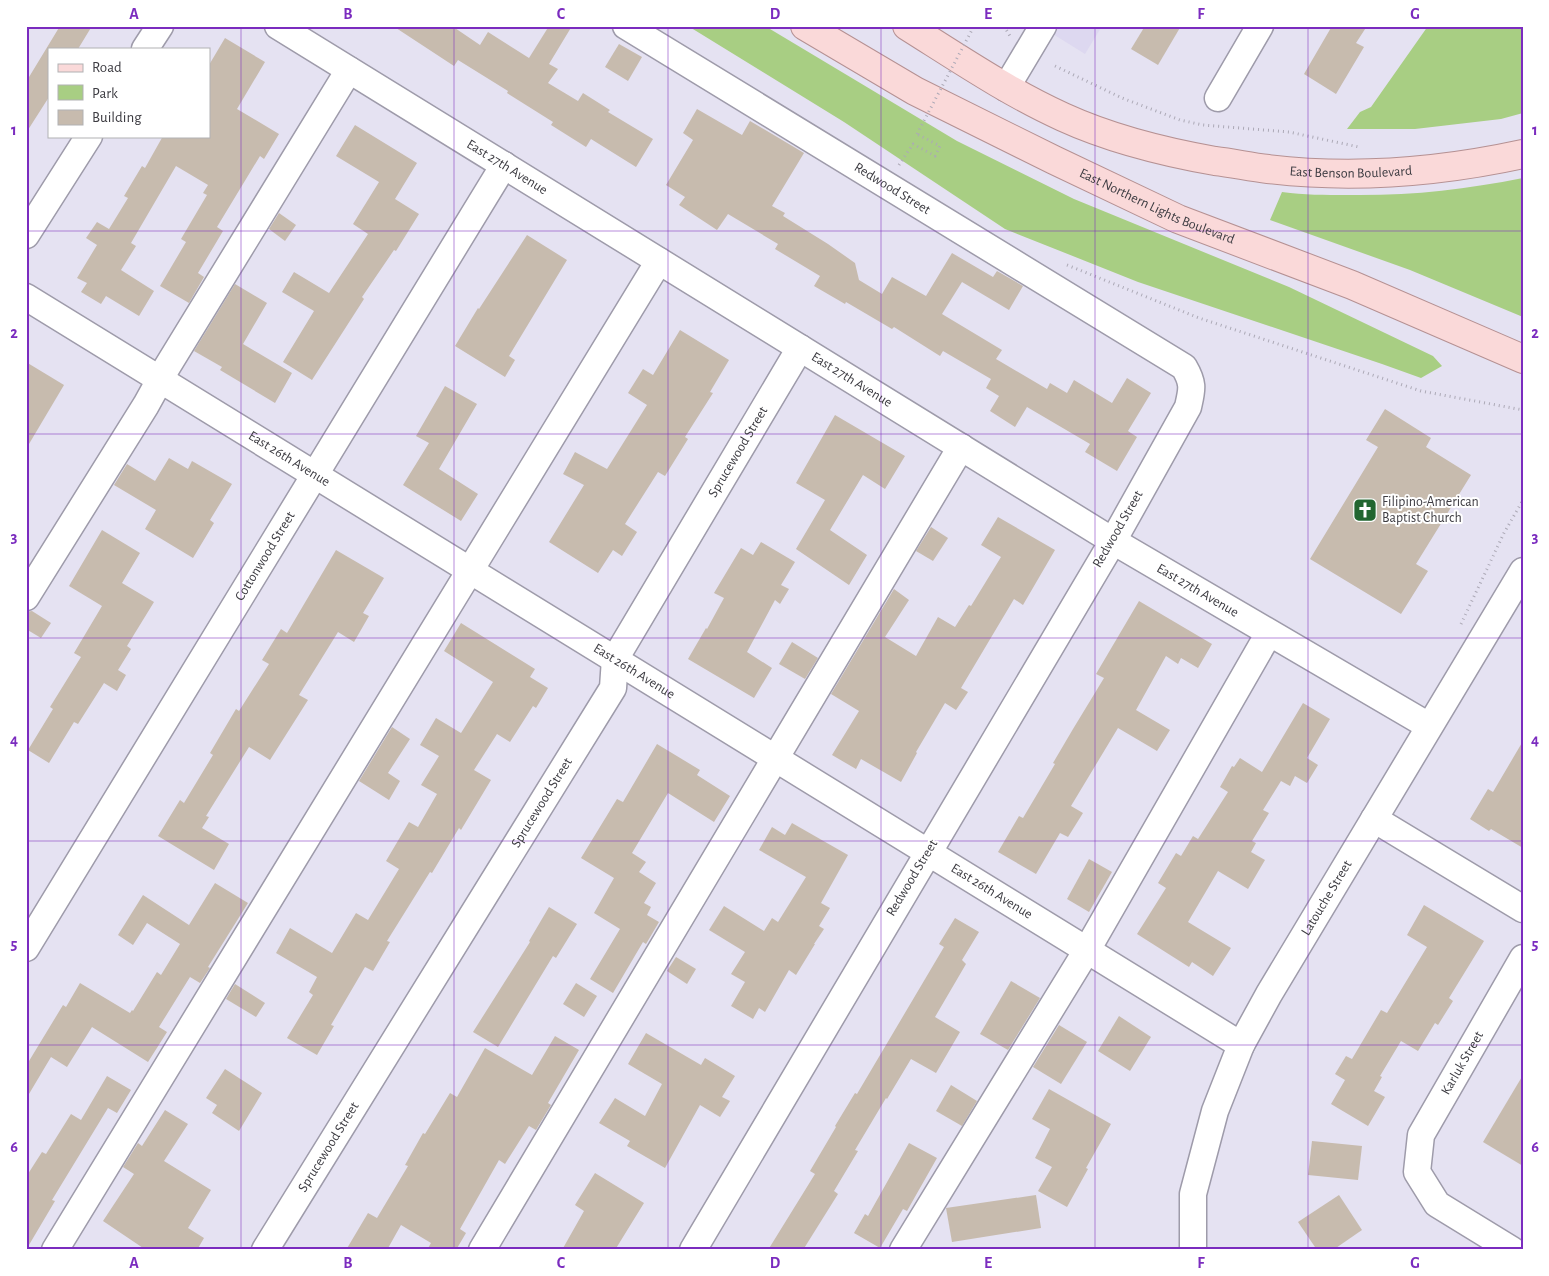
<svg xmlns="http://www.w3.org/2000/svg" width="1549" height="1276" viewBox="0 0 1549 1276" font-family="'Alegreya Sans',sans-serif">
  <rect width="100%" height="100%" fill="#e5e2f2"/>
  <path fill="#ddd8f0" d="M1040 26H1102L1085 54Z"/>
  <g fill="#a8ce83">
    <path d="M688 26H765L957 141 1074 199 1289 287 1433 356 1442 366 1421 378 1382 364 1138 282 1005 229 844 122Z"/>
    <path d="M1428 26H1523V113L1501 119 1415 129H1347L1360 112 1371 107Z"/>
    <path d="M1523 178V317L1410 270 1270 220 1282 192C1304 195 1325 195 1347 195 1408 196 1463 190 1523 178Z"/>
  </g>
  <g fill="#c7bbae">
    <path d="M60 26H92L78 49H49V97L26 133V82Z"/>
    <path d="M393 26H452L480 45 488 32 529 58 549 26H572L549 64 558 69 548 83 578 101 583 93 610 110 608 112 653 139 636 167 591 139 586 147 551 125 553 122 507 93 508 91 458 60 454 66Z"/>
    <path d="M1145 26H1181L1158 65 1131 49Z"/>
    <path d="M1332 26H1367L1356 43 1364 47 1336 94 1304 74Z"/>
    <path d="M225 38 265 62 237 109 279 134 264 159 260 156 217 227 223 231 198 273 204 277 189 303 160 286 186 242 181 239 207 195 203 193 208 185 176 166 131 243 136 246 121 270 154 291 139 316 106 296 101 304 81 292 87 283 77 278 97 245 86 238 97 222 109 229 128 198 124 196 142 166 145 168 163 136H209V65Z"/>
    <path d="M619 44 642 57 628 81 605 67Z"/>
    <path d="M697 109 742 135 750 121 804 153 772 206 785 213 783 216 828 244 855 263 859 280 882 294 892 277 926 296 952 253 993 277 997 271 1023 286 1009 310 962 282 942 314 1002 350 996 359 1047 389 1050 383 1067 393 1074 380 1112 403 1127 378 1151 393 1128 431 1137 437 1117 471 1085 452 1090 444 1027 407 1015 427 990 411 999 396 986 388 991 379 943 351 940 356 894 327 892 329 846 302 845 304 814 286 820 276 775 249 778 244 728 214 717 230 679 205 685 197 666 185 693 140 683 133Z"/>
    <path d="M355 125 417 163 395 199 419 214 396 251 394 250 362 297 364 299 312 380 283 362 314 311 282 292 294 272 329 293 368 234 353 224 379 182 336 156Z"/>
    <path d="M279 213 296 225 285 241 269 229Z"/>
    <path d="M527 235 567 260 509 356 515 360 505 377 455 346 478 308 479 309Z"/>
    <path d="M235 284 267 303 243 344 292 373 275 403 220 370 222 367 194 351Z"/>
    <path d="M680 330 729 360 710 392 713 393 685 437 688 439 665 476 658 472 625 524 637 532 622 556 613 550 598 573 549 542 584 485 563 474 575 452 607 469 647 405 628 393 643 369 653 375Z"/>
    <path d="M26 362 64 385 26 449Z"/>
    <path d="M445 386 477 404 439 469 478 494 461 521 403 485 429 443 416 436Z"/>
    <path d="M1385 409 1431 438 1426 447 1471 475 1416 564 1428 571 1401 614 1310 559 1378 447 1366 440Z"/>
    <path d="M835 415 905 456 885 489 863 475 830 530 867 555 849 585 796 549 825 500 796 483Z"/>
    <path d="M169 458 188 469 192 461 232 484 210 520 214 523 193 558 145 529 156 510 114 485 127 464 155 481Z"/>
    <path d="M998 517 1055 550 1023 605 1014 599 961 688 968 692 956 710 945 703 916 752 917 753 901 782 861 759 856 769 832 755 859 711 831 694 894 589 909 600 885 637 916 656 938 617 955 627 969 605 971 606 1001 557 981 545Z"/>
    <path d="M931 527 948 538 933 561 916 551Z"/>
    <path d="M102 530 140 553 122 583 154 602 127 646 131 649 118 670 126 675 117 691 104 683 78 724 74 722 49 763 28 750 53 709 50 707 81 657 74 653 102 606 69 586Z"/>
    <path d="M761 542 795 562 781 585 789 589 780 604 775 600 747 652 772 668 754 698 688 659 706 628 707 629 724 598 714 593 741 548 753 555Z"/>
    <path d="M336 550 384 578 363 613 369 616 354 642 338 632 299 695 308 700 270 760 249 747 206 816 209 817 202 828 229 844 214 870 158 836 180 800 184 803 213 755 210 753 236 709 239 711 269 664 262 660 281 629 287 633Z"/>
    <path d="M1139 601 1212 644 1198 668 1181 658 1178 664 1166 656 1136 710 1170 730 1157 751 1118 728 1071 806 1083 813 1068 837 1060 833 1036 874 998 852 1019 816 1023 818 1055 764 1053 763 1073 729 1104 678 1096 674Z"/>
    <path d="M32 611 51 623 41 638 26 629V612Z"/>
    <path d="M461 623 535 669 530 677 548 688 536 708 533 706 510 742 497 734 474 770 491 780 461 830 459 828 432 873 430 872 387 941 390 942 373 971 365 967 331 1025 334 1026 317 1055 287 1038 313 995 309 992 317 977 276 953 290 928 332 953 356 913 368 920 399 869 386 861 409 822 418 827 437 794 421 785 439 756 420 745 436 718 461 733 493 682 444 651Z"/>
    <path d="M792 642 818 658 805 679 779 664Z"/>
    <path d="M1303 703 1330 719 1307 758 1318 765 1307 783 1295 776 1290 786 1281 781 1263 810 1269 813 1252 841 1256 843 1251 852 1265 860 1248 889 1218 871 1188 922 1231 948 1213 976 1192 962 1189 967 1137 934 1166 888 1158 883 1176 853 1181 856 1193 836 1198 839 1228 792 1220 787 1232 766 1234 767 1240 758 1262 772Z"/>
    <path d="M392 727 410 739 388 773 400 781 389 800 359 781Z"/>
    <path d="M1523 741V848L1491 829 1489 831 1470 819 1488 789 1493 792Z"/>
    <path d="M657 744 700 770 697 775 730 796 714 822 668 793 632 853 646 862 639 872 656 883 644 903 651 907 647 915 659 922 646 944 643 942 613 993 590 979 620 929 594 913 614 878 581 858 617 799 623 802Z"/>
    <path d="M792 823 848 855 821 903 830 908 819 926 824 929 814 944H815L796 975 789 970 765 1012 759 1008 753 1019 731 1006 745 982 731 974 745 952 709 930 724 906 764 931 772 918 778 922 806 877 759 850 772 827 785 835Z"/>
    <path d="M1089 859 1112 872 1089 912 1067 899Z"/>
    <path d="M215 883 248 903 208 967 210 968 200 983 190 977 159 1027 167 1032 148 1062 92 1027 67 1067 51 1057 26 1099V1066L63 1005 66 1007 80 983 130 1013 132 1010 133 1011 157 972 161 975 180 944 147 923 133 945 118 935 143 895 189 925Z"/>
    <path d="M1424 905 1484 941 1449 998 1453 1001 1438 1025 1435 1023 1418 1051 1401 1041 1380 1076 1382 1077 1374 1091 1385 1097 1368 1126 1331 1104 1345 1080 1335 1074 1346 1056 1352 1059 1381 1010 1387 1013 1427 947 1407 935Z"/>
    <path d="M549 907 577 924 556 958 553 956 498 1047 473 1032 530 942 529 941Z"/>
    <path d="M955 918 979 932 962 960 966 964 935 1017 960 1032 936 1073 911 1059 887 1099 886 1098 855 1150 858 1151 834 1191 838 1194 803 1250H768L815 1174 810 1171 836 1127 835 1126 855 1093 857 1094 944 947 939 944Z"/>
    <path d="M676 957 696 969 687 984 667 971Z"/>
    <path d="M1011 981 1040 998 1008 1050 980 1034Z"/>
    <path d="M576 983 597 996 584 1017 563 1004Z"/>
    <path d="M235 984 265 1003 256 1017 226 999Z"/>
    <path d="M1119 1016 1151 1037 1130 1071 1098 1051Z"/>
    <path d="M1059 1025 1087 1042 1061 1084 1033 1067Z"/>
    <path d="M646 1033 701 1065 705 1058 735 1076 722 1097 730 1101 720 1117 700 1105 665 1168 627 1146 630 1141 599 1123 615 1098 645 1116 662 1084 628 1064Z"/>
    <path d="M555 1036 579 1050 548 1103 551 1105 536 1130 529 1126 505 1164 499 1160 460 1229 466 1233 456 1250H427L431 1243 401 1225 387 1250H346L368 1213 377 1218 408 1166 405 1165 423 1133 425 1134 450 1093 457 1097 485 1048 532 1075Z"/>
    <path d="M225 1069 262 1093 239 1131 212 1113 217 1105 206 1098Z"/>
    <path d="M1523 1075V1166L1483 1142Z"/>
    <path d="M107 1076 131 1090 117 1113 108 1108 52 1200 55 1201 26 1250V1177L42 1152 46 1154 71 1114 81 1120Z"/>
    <path d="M951 1085 977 1101 962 1126 936 1111Z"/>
    <path d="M1049 1089 1111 1124 1086 1168 1088 1169 1067 1207 1038 1191 1052 1167 1035 1158 1050 1129 1032 1119Z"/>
    <path d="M165 1110 188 1124 164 1161 211 1190 188 1228 204 1238 197 1250H146L103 1221 134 1174 123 1167 138 1143 142 1146Z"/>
    <path d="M1312 1141 1362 1146 1358 1180 1308 1175Z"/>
    <path d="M909 1143 937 1158 907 1211 903 1209 880 1248 854 1233 865 1214 868 1216Z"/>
    <path d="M595 1173 644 1203 615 1250H562L584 1211 575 1205Z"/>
    <path d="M1036 1195 1041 1228 952 1242 946 1208Z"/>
    <path d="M1339 1195 1362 1230 1333 1250H1317L1298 1222Z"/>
  </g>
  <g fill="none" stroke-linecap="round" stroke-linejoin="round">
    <g stroke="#9e9baa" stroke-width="29">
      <g id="minor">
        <path id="s1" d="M278 26 1113 541 1429 726"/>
        <path id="s2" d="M626 26 1184 367C1194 384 1192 389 1188 407L1113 541 693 1250"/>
        <path d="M145 49 160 26"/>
        <path d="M1006 88 1043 26"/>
        <path d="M1218 98 1260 26"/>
        <path d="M26 235 89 136"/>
        <path id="s3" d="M26 297 1241 1045"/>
        <path d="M26 597 146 405 167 367 349 70"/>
        <path d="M1374 819 1523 909"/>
        <path id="s4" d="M26 948 504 165"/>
        <path id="s5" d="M1193 1247V1194L1215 1111 1241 1045 1269 994 1523 571"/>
        <path d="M55 1250 659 261"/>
        <path id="s6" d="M265 1250 613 688 615 659 800 348"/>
        <path d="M482 1250 961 447"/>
        <path d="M903 1250 1087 950 1269 633"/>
        <path id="s7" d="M1512 1250 1437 1204 1417 1172 1421 1135 1523 958"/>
      </g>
    </g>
    <g stroke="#b59193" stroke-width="30">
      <g id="major">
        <path id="s8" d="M805 26 915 91 1054 160 1178 219 1352 285 1523 359"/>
        <path id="s9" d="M907 26C958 58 1008 92 1063 117 1111 139 1164 152 1215 161 1233 163 1250 167 1268 169 1352 179 1440 172 1523 154"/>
      </g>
    </g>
    <g stroke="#aca9b6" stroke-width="3" stroke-dasharray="1 4" stroke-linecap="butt">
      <path d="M1004 26 1010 36"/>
      <path d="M1055 66 1122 98 1180 120 1203 125 1289 132 1359 147"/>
      <path d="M899 165 913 144 935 156 940 146 917 134"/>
      <path d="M1067 265 1199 318 1421 391 1523 410"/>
      <path d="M1461 624 1504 533 1523 500"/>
    </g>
    <use href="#minor" stroke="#fff" stroke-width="26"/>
    <use href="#major" stroke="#fad9d9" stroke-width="28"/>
    <path stroke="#aca9b6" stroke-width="3" stroke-dasharray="1 4" stroke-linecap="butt" d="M917 134 974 26"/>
  </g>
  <path fill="none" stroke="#7b2cbf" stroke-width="1" stroke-opacity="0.55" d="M241 26V1250M454 26V1250M668 26V1250M881 26V1250M1095 26V1250M1308 26V1250M26 231H1523M26 434H1523M26 638H1523M26 841H1523M26 1045H1523"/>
  <defs>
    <g id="church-square" transform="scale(1.25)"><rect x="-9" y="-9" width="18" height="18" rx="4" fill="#226630" stroke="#fff"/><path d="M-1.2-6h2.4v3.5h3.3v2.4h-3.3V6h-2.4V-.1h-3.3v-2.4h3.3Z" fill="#fff"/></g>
  </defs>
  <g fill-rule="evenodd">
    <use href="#church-square" x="1365" y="510"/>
  </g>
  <g text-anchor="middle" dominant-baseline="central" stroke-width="4" stroke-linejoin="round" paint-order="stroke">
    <g font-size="14" fill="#3d3c42" stroke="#fff">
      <text stroke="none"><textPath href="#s1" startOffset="269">East 27th Avenue</textPath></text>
      <text stroke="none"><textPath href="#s9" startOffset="476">East Benson Boulevard</textPath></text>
      <text stroke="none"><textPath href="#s2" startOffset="312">Redwood Street</textPath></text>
      <text stroke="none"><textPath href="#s8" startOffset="396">East Northern Lights Boulevard</textPath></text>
      <text stroke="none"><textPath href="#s1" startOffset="674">East 27th Avenue</textPath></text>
      <text stroke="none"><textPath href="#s6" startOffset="931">Sprucewood Street</textPath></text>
      <text stroke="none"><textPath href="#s3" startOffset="309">East 26th Avenue</textPath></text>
      <text transform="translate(1118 529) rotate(-60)">Redwood Street</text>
      <text stroke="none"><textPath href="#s4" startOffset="459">Cottonwood Street</textPath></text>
      <text stroke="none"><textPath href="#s1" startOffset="1079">East 27th Avenue</textPath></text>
      <text stroke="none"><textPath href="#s3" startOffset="714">East 26th Avenue</textPath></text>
      <text stroke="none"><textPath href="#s6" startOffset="526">Sprucewood Street</textPath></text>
      <text transform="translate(912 878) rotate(-59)">Redwood Street</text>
      <text stroke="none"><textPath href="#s3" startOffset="1134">East 26th Avenue</textPath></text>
      <text stroke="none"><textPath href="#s5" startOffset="380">Latouche Street</textPath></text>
      <text stroke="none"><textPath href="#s7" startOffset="246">Karluk Street</textPath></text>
      <text stroke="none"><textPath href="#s6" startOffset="121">Sprucewood Street</textPath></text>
    </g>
    <g font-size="14" fill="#3d3c42" stroke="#fff" text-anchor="start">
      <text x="1382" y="502">Filipino-American<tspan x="1382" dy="16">Baptist Church</tspan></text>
    </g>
  </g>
  <rect width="1549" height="1276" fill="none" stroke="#ffffff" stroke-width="55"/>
  <rect x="48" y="48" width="162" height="90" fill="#ffffff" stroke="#b1b1b3"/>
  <rect x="58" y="64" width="25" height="8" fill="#fad9d9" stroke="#b1b1b3"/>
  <text x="92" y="72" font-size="15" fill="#3d3c42">Road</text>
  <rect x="58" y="85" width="25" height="15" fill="#a8ce83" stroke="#b1b1b3"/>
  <text x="92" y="98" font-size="15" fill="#3d3c42">Park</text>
  <rect x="58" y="110" width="25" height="15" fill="#c7bbae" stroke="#b1b1b3"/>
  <text x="92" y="122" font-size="15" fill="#3d3c42">Building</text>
  <rect x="28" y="28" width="1494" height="1220" fill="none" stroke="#7b2cbf" stroke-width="2"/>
  <g font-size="16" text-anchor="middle" font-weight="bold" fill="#7b2cbf">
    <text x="134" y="19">A</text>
    <text x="348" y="19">B</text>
    <text x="561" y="19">C</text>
    <text x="775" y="19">D</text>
    <text x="988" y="19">E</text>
    <text x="1201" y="19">F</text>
    <text x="1415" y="19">G</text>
    <text x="14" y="135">1</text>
    <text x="1535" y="135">1</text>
    <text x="14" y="338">2</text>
    <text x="1535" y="338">2</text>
    <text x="14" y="542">3</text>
    <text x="1535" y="542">3</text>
    <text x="14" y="745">4</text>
    <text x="1535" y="745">4</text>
    <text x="14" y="949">5</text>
    <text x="1535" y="949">5</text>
    <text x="14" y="1152">6</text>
    <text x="1535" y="1152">6</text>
    <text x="134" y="1268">A</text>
    <text x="348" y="1268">B</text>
    <text x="561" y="1268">C</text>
    <text x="775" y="1268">D</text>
    <text x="988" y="1268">E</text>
    <text x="1201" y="1268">F</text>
    <text x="1415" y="1268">G</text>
  </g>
</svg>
